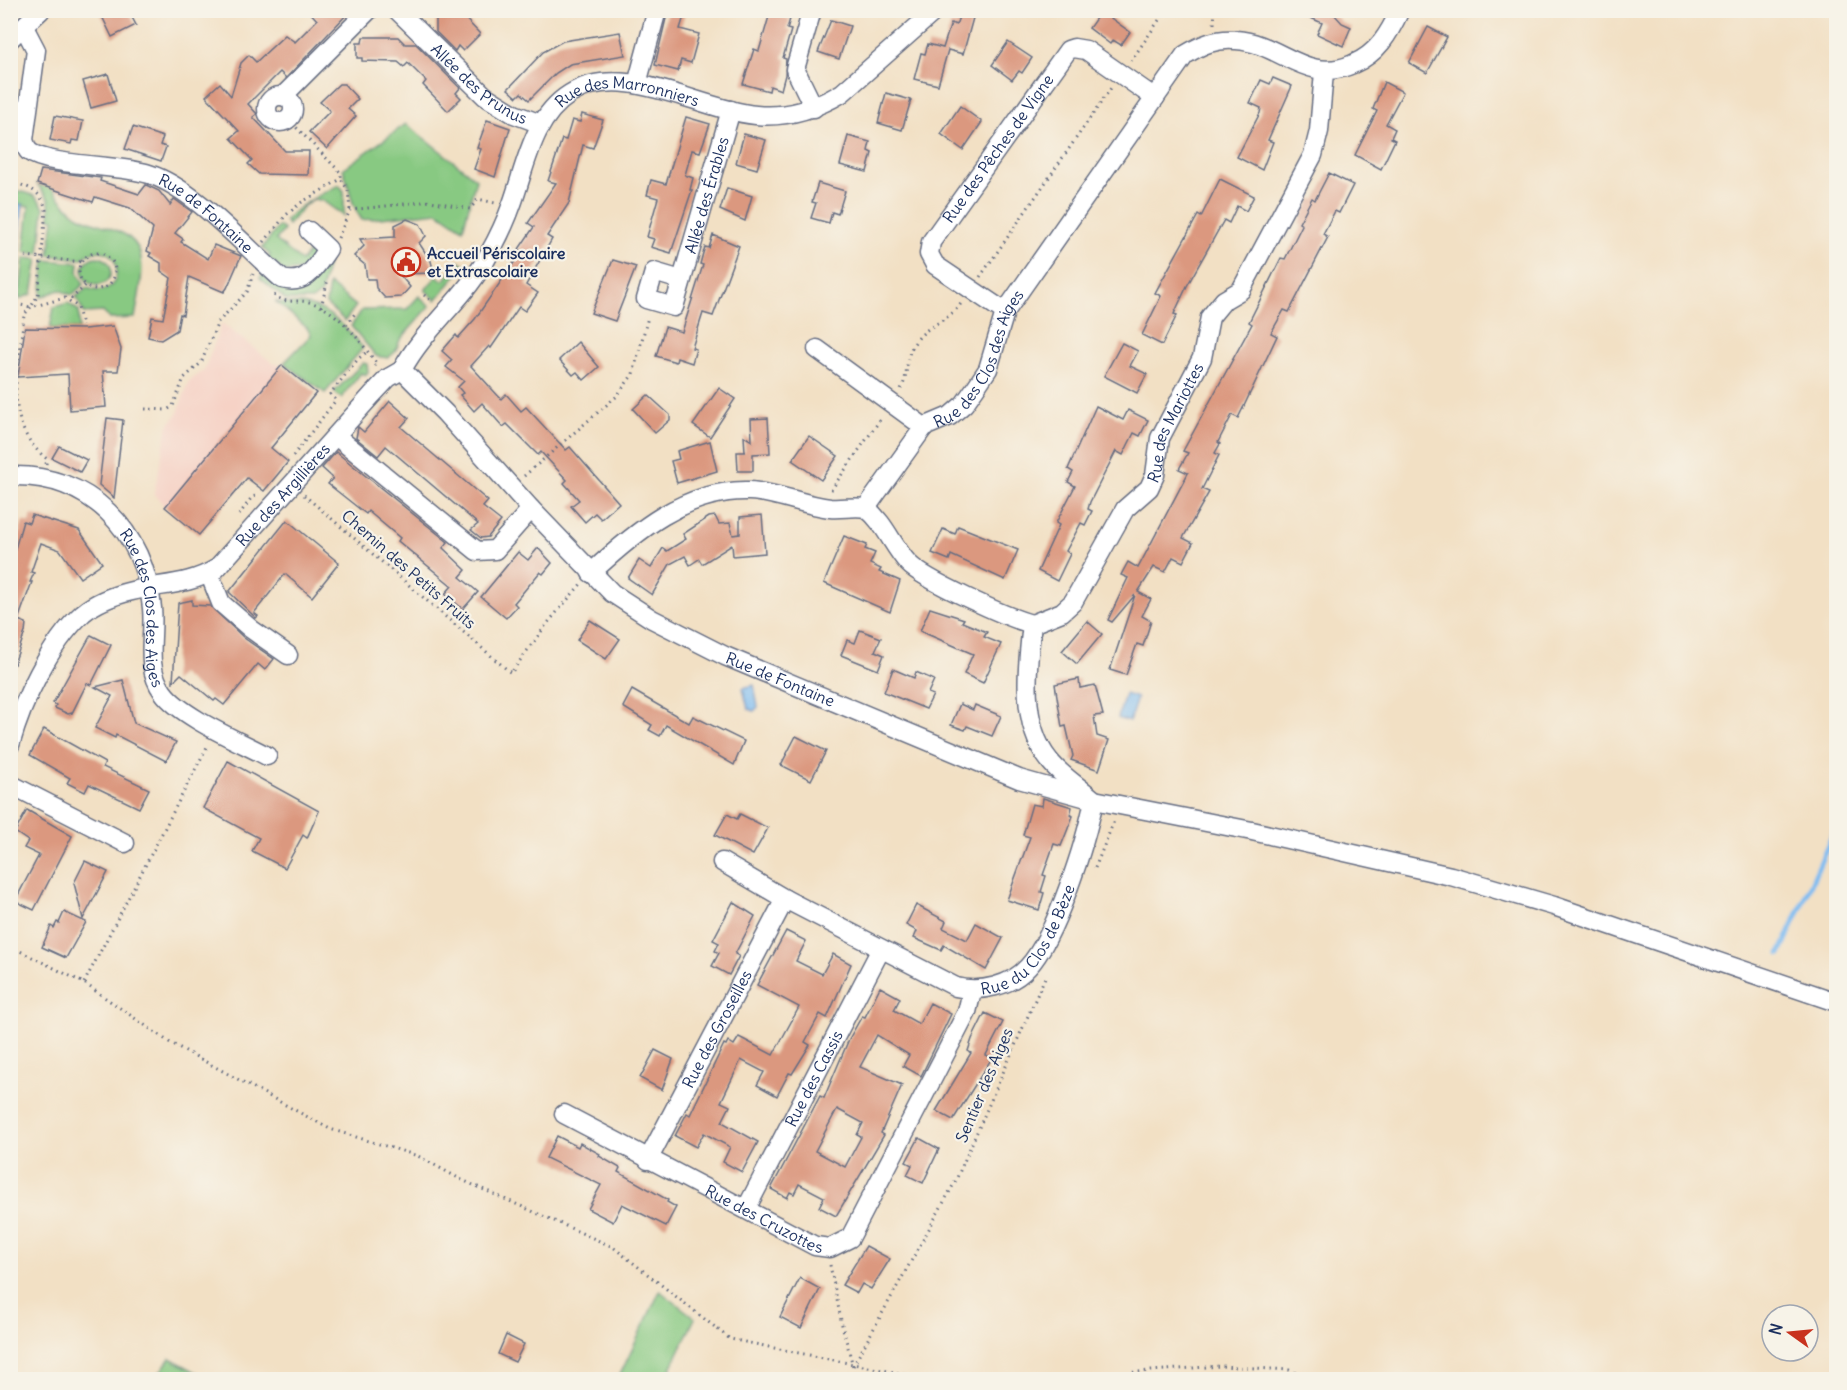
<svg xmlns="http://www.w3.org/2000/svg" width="1847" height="1390" viewBox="0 0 1847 1390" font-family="Delius,sans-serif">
  <rect width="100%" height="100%" fill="#f7f3e8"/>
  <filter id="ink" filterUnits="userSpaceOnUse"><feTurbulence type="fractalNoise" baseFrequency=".0167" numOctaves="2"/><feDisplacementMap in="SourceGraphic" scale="12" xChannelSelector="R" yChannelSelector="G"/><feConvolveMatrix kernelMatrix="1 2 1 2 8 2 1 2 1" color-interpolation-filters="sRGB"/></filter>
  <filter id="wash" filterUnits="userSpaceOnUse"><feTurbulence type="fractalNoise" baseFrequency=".008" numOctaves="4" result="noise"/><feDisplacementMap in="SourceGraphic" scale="24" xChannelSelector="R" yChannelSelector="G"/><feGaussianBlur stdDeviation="1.35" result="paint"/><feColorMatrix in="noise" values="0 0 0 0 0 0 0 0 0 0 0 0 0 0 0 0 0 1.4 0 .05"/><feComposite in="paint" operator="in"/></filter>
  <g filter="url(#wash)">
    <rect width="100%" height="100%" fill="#f2e0c4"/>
    <path fill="#f6d1c5" d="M222 323 274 364 282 365 316 393 199 535 165 507 154 493 168 425 177 415 189 381 204 371Z"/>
    <g fill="#88c982" stroke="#527c70" stroke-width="1.5">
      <path d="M406 124 476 179 463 229 438 212 362 220C350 204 350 187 343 169Z"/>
      <path d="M37 184 52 188C59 198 66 207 77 215 96 227 132 227 140 253 145 272 138 299 135 318L110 319 103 312 84 313 76 297 87 288C131 305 123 227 81 259L49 255 54 219 50 218 49 200Z"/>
      <path d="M339 185 344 191V216L323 201 314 199 304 206 288 225 285 221C301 203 318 196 339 185Z"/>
      <path d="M11 190C25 192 37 193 44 208L39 254 24 252 29 206 11 204Z"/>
      <path d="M279 226 284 230 276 240 301 261 310 251 315 255 302 270 285 272 268 258 270 255 262 248Z"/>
      <circle cx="97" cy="271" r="14"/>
      <path d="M24 258 38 259 32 294 19 299Z"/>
      <path d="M45 260 79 263 78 273 84 284 72 295 59 290 41 297Z"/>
      <path d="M328 262 321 293 312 300H286L260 278 263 274 276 285Z"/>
      <path d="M459 262 465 265 436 300 425 290 437 276 444 281Z"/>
      <path d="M329 284 356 306 345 321 326 304Z"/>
      <path d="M419 296 430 306 400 340 395 352 388 358 376 356 351 326 362 310 407 309Z"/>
      <path d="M275 301C287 306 296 302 308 305 331 310 349 330 363 348L325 393 284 363 311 335 307 328Z"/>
      <path d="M68 303 79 311V329L50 328 54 307Z"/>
      <path d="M363 363 367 364 368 372 365 375 361 373 341 398 334 392Z"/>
      <path d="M660 1291 695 1318 666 1379H618Z"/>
      <path d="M170 1358 209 1379H155Z"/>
    </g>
    <g fill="#7ebcf1" stroke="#4c76a8" stroke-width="1.5">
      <path d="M11 204H23L11 312 10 204Z"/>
      <path d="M754 685 758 707 754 711 748 709 743 688Z"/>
      <path d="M1125 694 1137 698 1129 722 1118 718Z"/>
    </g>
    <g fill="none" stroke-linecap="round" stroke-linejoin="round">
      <path stroke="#7ebcf1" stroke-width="5" d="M1780 954 1836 827"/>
    </g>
    <g id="blocks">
      <g fill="#db987f" fill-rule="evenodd">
        <path d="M99 10H128L136 25 112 37Z"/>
        <path d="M308 10H351L286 78 280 72 248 104 257 114 253 117 285 151H309L308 175 259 174 248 164 252 160 231 138 239 131 206 96 220 83 231 96 241 63 249 55 256 62 285 35 295 42 317 20Z"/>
        <path d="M436 10H457L480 34 463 51 458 46 455 51 436 32Z"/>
        <path d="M668 10H686L680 29 699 34 691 63 681 60 678 71 655 65Z"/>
        <path d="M1293 10H1328L1334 14 1342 23 1351 27 1343 46 1317 34 1322 23Z"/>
        <path d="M1101 11 1130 32 1121 45 1113 40 1110 44 1089 28Z"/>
        <path d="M770 13 790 19 787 29 791 30 783 58 786 59 785 75 781 90 770 86 769 91 743 84 754 49 759 51Z"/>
        <path d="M960 14 973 18 963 54 948 50 938 85 914 79 921 53 925 54 928 44 943 48 951 23 956 25Z"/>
        <path d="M831 20 850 26 839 59 818 52Z"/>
        <path d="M1428 27 1447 37 1427 73 1409 63Z"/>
        <path d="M620 32 625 55 570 64 556 73 529 100 521 93 517 97 508 89 543 52 563 41Z"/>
        <path d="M363 37H398L405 44H416L460 88 456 93 461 98 448 111 423 85 426 81 408 63 404 67 398 62 362 61V58H357V43H362Z"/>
        <path d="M1008 42 1032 58 1022 73 1019 71 1012 80 992 65Z"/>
        <path d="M108 74 116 101 91 108 83 81Z"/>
        <path d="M1273 78 1292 86 1268 140 1273 142 1262 170 1237 157 1260 113 1261 108 1250 103 1261 80 1270 84Z"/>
        <path d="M1384 82 1403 92 1386 124 1395 129 1391 138 1395 140 1381 169 1355 155 1377 111 1373 109Z"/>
        <path d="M339 84H344L358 99 348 109 356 116 327 149 309 132 330 111 320 102Z"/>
        <path d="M886 93 911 100 902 130 878 123Z"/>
        <path d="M960 106 982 122 963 150 941 134Z"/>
        <path d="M582 114 603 120 593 148 583 145 569 203 547 236 552 239 526 285 538 293 525 311 519 307 491 348 489 346 471 366 501 399 506 394 521 411 526 407 566 450 570 447 619 503 601 519 595 513 585 522 571 506 579 500 564 483 567 480 541 452 538 455 507 424 503 427 482 403 474 411 460 395 463 393 458 387 464 381 446 367 452 360 442 351 456 335 458 338 475 319 522 251 519 249 534 227 528 223 556 183 548 181 562 139 566 140 572 120 580 122Z"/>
        <path d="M55 116 83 121 79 141 72 140 71 144 50 140Z"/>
        <path d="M686 117 710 124 700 152 692 150 685 175 693 178 690 190H692L671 253 651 247 654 239 647 237 658 198 647 195 651 180 666 184Z"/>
        <path d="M487 120 510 128 495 177 474 169 481 149 477 148Z"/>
        <path d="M133 127 163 137 160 145 166 147 161 161 125 149Z"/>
        <path d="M744 134 766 140 757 169 736 163Z"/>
        <path d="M848 136 870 142 868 151 872 153 867 172 840 165Z"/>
        <path d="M41 170 101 178 100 181 139 194 146 185 159 191 170 205 174 199 177 201 192 212 175 233 183 239 181 242 208 259 214 245 241 256 227 288 224 292 189 277 183 315 180 314 177 330 161 340 148 337 152 317 163 319 171 278 161 271V263L149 256 151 253 147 251 153 229 130 208 95 197 93 202 37 184Z"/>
        <path d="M1329 173 1353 185 1339 213 1335 211 1323 234 1328 237 1289 312 1284 310 1271 333 1277 336 1244 406 1238 418 1232 415 1218 442 1220 444 1215 453 1219 455 1202 489 1209 492 1183 538 1193 543 1183 562 1173 557 1165 572 1154 567 1138 592 1151 599 1142 616 1151 621 1143 646 1137 644 1126 675 1110 670 1135 595 1112 622 1108 620 1128 578 1121 575 1128 562 1138 568 1188 473 1179 469 1188 453 1183 451 1252 324 1249 322 1281 258 1285 259 1302 225 1299 223 1312 198 1315 200Z"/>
        <path d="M1220 179 1254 196 1246 211 1237 206 1229 223 1224 220 1187 286 1174 314 1177 315 1162 345 1142 335 1161 296 1155 293 1198 215 1201 217Z"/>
        <path d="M818 183 845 191 838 214 832 212 829 223 811 218 816 203 812 202Z"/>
        <path d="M727 188 752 196 745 221 720 210Z"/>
        <path d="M407 219 420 224 426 236 419 243 431 261 434 273 399 274 410 287 401 297 385 298 376 288 375 279H367L365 265 354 256 364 246 360 239 395 237V225Z"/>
        <path d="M713 235 739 246 713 316 703 313 692 348 696 349 692 363 677 358 676 362 656 356 665 327 682 332 703 265 700 264 703 253 705 247 709 248Z"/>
        <path d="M613 260 636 267 615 321 591 313Z"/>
        <path d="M113 326 121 349 118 371H103L106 407 70 410 68 374 18 377 25 328 84 329Z"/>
        <path d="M578 342 599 367 584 380 577 372 573 375 559 360Z"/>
        <path d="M1122 343 1138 351 1130 366 1147 374 1137 393 1104 376Z"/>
        <path d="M282 365 316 393 271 448 288 462 264 491 247 478 199 535 165 507Z"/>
        <path d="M719 388 735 399 710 437 693 425Z"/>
        <path d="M648 395 670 415V420L655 433 633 409Z"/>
        <path d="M390 401 409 418 401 427 488 501 483 507 501 521 488 537 481 538 471 530 478 524 386 446 378 456 356 438 358 427 364 432Z"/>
        <path d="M1096 406 1123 420 1128 410 1148 420 1140 436 1134 433 1123 455 1116 451 1090 502 1088 509 1092 511 1085 525 1081 523 1066 551 1070 554 1057 581 1038 571 1059 525 1056 523 1075 486 1068 482 1073 472 1068 469Z"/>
        <path d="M107 418 123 420 114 498 99 485Z"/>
        <path d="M768 418 770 453 753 454V471H738L737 452H745L744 436 752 441 751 419Z"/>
        <path d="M809 436 838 456 821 480 792 460Z"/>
        <path d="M710 441 717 471 677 483 671 461 679 459 677 451Z"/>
        <path d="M59 446 87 460 80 472 52 458Z"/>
        <path d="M336 452 448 542 443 548 466 570 460 577 478 592 463 609 445 594 452 586 398 541 400 538 368 511 366 514 328 484 333 478 322 468Z"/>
        <path d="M32 515 79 530 102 563 80 578 60 550 41 543 31 572 34 573 30 582H32L18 620 26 623 25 632 13 667 10 566 23 521 29 523Z"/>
        <path d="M762 515 765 553 733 556 732 545 702 564 699 559 690 565 685 556 670 564 652 595 628 578 639 560 651 568 663 548 667 551 686 539 683 534 709 517 715 516 719 524 730 523 733 535 740 534V517Z"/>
        <path d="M287 520 339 563 312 597 285 574 254 613 258 616 256 618 229 592Z"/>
        <path d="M958 526 1018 550 1005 580 951 555 949 560 932 553 943 529 955 534Z"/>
        <path d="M844 536 867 545 865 549 875 553 870 564 881 569 879 572 900 581 890 612 824 583Z"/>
        <path d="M538 548 552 563 543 574 540 572 514 603 517 606 506 618 481 597 518 552 528 560Z"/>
        <path d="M192 600V605L210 606 244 638 274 659 265 670 258 664 224 705 216 699 214 701 181 674 173 682 178 603Z"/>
        <path d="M930 608 964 619 962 622 987 632 984 637 1001 644 983 683 964 674 973 654 920 631Z"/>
        <path d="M590 620 620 639 606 659 577 640Z"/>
        <path d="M1087 621 1102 634 1077 664 1062 651Z"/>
        <path d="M860 630 881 638 875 651 884 655 878 670 841 655 847 640 855 643Z"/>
        <path d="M91 635 111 645 91 685 87 683 72 713 68 714 55 708 56 705 53 703Z"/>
        <path d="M893 669 914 678 916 672 934 680 928 693 933 695 926 709 884 692Z"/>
        <path d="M1079 679 1080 688 1095 685 1103 715 1094 716 1097 736 1109 740 1099 770 1071 760 1073 756 1066 726 1062 727 1055 684Z"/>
        <path d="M123 680 134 723 176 742 166 761 116 735 115 738 95 728 112 696 95 687Z"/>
        <path d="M632 690 689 723 693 716 744 741 734 765 666 725 660 736 649 730 652 725 623 707Z"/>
        <path d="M960 704 973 710 975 705 1001 716 992 736 967 726 965 730 951 725Z"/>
        <path d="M44 729 105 763 103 767 149 789 139 808 89 784 85 792 67 783 70 778 30 755Z"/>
        <path d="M796 736 826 751 811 780 781 765Z"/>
        <path d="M228 761 319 811 307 838 303 835 285 868 252 851 259 838 203 808Z"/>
        <path d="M1043 798 1072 807 1070 815 1073 816 1061 846 1054 844 1043 875 1046 876 1041 892 1044 893 1039 910 1007 900 1030 837 1023 835 1032 804 1042 806Z"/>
        <path d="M27 810 72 836 34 910 15 901 39 855 24 848 28 841 15 832Z"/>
        <path d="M727 814 737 819 740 814 768 828 753 855 715 835Z"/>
        <path d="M85 861 108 872 83 919 74 883Z"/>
        <path d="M733 902 755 916 735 954 739 956 729 975 712 966 719 953 715 951 719 943 713 940Z"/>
        <path d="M916 905 946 921 943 928 967 940 976 923 1003 938 986 970 944 945 941 950 914 938 917 931 906 925Z"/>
        <path d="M64 912 86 922 66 958 42 947 51 926 54 928 57 922 59 923Z"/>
        <path d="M786 931 806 941 796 961 822 974 833 954 851 964 827 1018 820 1014 805 1042 810 1045 792 1074 789 1073 777 1096 757 1085 764 1072 741 1060 721 1102 730 1106 722 1122 758 1142 742 1172 723 1162 730 1147 704 1133 696 1147 675 1136 687 1113 690 1115 724 1044 726 1045 728 1041 734 1045 739 1037 773 1055 797 1011 799 1007 757 985Z"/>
        <path d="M880 987 900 998 894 1010 919 1024 930 1003 951 1014 921 1076 903 1066 909 1055 877 1035 860 1067 902 1085 881 1133 884 1135 836 1216 819 1207 824 1197 799 1184 794 1194 790 1192 787 1198 771 1189 820 1096 824 1098 849 1039 862 1016 865 1017ZM837 1109 863 1123 857 1135 861 1137 845 1167 815 1151Z"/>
        <path d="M985 1013 1003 1022 986 1055 992 1058 953 1120 936 1111 971 1053 968 1051 972 1039Z"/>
        <path d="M655 1050 673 1059 662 1090 640 1078Z"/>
        <path d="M557 1136 578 1147 580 1143 600 1154 599 1156 620 1168 618 1172 668 1200 667 1202 676 1207 666 1226 622 1204 613 1222 588 1209 601 1185 546 1158Z"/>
        <path d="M919 1138 939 1149 923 1183 907 1175 912 1165 906 1162Z"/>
        <path d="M866 1246 890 1259 871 1289 862 1284 857 1293 842 1285Z"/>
        <path d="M800 1278 820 1289 801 1328 780 1317Z"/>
        <path d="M506 1335 524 1344 515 1362 498 1354Z"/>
      </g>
    </g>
  </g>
  <g filter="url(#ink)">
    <use href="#blocks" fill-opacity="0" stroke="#666d82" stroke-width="1.5"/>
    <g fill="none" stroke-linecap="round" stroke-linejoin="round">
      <g stroke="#666d82" stroke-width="21">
        <g id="minor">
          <path id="s1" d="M397 10 485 96 514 114 541 124"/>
          <path d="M812 10 795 69 814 108"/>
          <path id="s2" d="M24 27 36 50 24 140 28 151C50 167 118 164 149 174 194 188 246 248 282 279 307 286 316 266 328 249L309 231"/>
          <path d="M10 39 41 10"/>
          <path d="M637 84 657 10"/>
          <path d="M283 96 369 10"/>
          <circle cx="280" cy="109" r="13"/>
          <path id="s3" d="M681 280 654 272 646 299 674 307 731 110"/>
          <path id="s4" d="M1005 312 935 265 929 254 931 242 1068 50 1074 48 1086 50 1155 98"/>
          <path d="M817 349 924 427"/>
          <path id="s5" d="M402 370 445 413 531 509 612 593 652 619 725 656 1019 779 1094 800 1252 831 1451 876 1554 906 1836 1002"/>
          <path id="s6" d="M402 370C425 327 467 297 489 254 498 238 506 221 512 204 526 165 533 117 570 94 623 60 700 110 756 115 788 118 815 109 842 93L936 10"/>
          <path d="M336 436 477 551 495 550 531 509"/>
          <path id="s7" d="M10 476C89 473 145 531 152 608 155 637 144 666 163 692 181 717 239 741 267 756"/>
          <path id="s8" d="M866 508C885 523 892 545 908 563 924 580 1008 618 1032 624L1062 612 1073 602 1125 509 1149 488 1155 475 1160 438 1202 358 1210 317 1224 300 1241 290 1313 155 1319 131 1324 72"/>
          <path id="s9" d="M866 508 924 427 950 416 964 404 976 387 988 369 1005 312 1185 55C1201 45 1216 38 1236 40 1281 43 1306 85 1353 64 1377 54 1389 34 1400 10"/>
          <path d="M209 573 221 603 251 629 288 655"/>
          <path d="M591 573C635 532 686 489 749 491 777 492 802 505 830 508 842 509 854 506 866 508"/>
          <path id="s10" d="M10 745C22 702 49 644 83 613 96 602 115 595 132 591 161 584 190 585 216 569L372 395 388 378 402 370"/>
          <path d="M10 784 125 843"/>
          <path id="s11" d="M722 862 785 899 956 987C980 993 1011 986 1028 967 1056 937 1086 841 1094 800 1080 787 1060 775 1049 760 1020 724 1027 666 1032 624"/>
          <path id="s12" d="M564 1114 815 1246 830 1248 850 1238 967 1012 972 991"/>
          <path id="s13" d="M648 1160 785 899"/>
          <path id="s14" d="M746 1209 881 949"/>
        </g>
      </g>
      <g stroke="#666d82" stroke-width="3" stroke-dasharray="1.5 4.5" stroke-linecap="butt">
        <path d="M1214 24 1215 10"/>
        <path d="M1131 61 1166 10"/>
        <path d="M10 62 18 54"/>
        <path d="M288 119 341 173V179"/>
        <path d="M10 177 15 161"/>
        <path d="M10 182C28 186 42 191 46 210L38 295 31 307 10 303"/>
        <path d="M338 238 350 210 431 201 470 209 478 199 495 203"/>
        <path d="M264 242 286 215 302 202 341 179 348 190 350 210"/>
        <circle cx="97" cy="271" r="18"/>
        <path d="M25 256 82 262"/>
        <path d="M980 277 1111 88"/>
        <path d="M274 295C286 305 295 299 309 302 339 310 359 340 377 364L375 366"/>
        <path d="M424 295 432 302"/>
        <path d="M71 299 86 285"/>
        <path d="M321 307 328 279"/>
        <path d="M346 325 357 311"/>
        <path d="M901 389C910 373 903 358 916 341 930 322 948 323 962 302"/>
        <path d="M145 409 167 410 173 406 184 378 201 363 218 322 247 292 253 274"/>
        <path d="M293 456 336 400 330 394 358 359 368 351"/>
        <path d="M46 464 47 459C0 422 19 367 24 315L31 307 65 298 78 307 82 326"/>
        <path d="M524 476 617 396 633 374 648 317"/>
        <path d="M831 490 882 417"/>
        <path d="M304 495 511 673 546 625 581 584"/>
        <path d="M239 515 252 497 259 495"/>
        <path d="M1095 868 1114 821"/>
        <path d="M10 946 84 983 169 1042 330 1129 418 1156 462 1180 613 1247 730 1339 932 1380"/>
        <path d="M84 983 208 745"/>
        <path d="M830 1265 842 1325 853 1366"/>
        <path d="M853 1366 955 1182 1046 975"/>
        <path d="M1025 1380 1221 1366 1289 1370 1312 1380"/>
      </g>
      <use href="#minor" stroke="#fff" stroke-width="18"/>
    </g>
  </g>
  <defs>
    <g id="civic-ring" transform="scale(1.5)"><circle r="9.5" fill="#f7f3e8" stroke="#c8321e" stroke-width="1.5"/><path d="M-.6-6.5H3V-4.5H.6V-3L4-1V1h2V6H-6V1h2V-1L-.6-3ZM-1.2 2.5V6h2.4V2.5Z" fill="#c8321e"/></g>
  </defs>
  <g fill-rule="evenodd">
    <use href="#civic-ring" x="406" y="262"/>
  </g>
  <g text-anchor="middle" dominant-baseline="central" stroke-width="4.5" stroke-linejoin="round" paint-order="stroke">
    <g font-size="16" fill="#1b2f5e" stroke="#f7f3e8">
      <text stroke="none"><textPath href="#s1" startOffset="111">Allée des Prunus</textPath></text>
      <text stroke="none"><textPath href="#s6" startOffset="386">Rue des Marronniers</textPath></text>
      <text stroke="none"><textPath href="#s4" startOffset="224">Rue des Pêches de Vigne</textPath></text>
      <text stroke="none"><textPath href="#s3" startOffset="202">Allée des Érables</textPath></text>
      <text stroke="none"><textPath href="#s2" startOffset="322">Rue de Fontaine</textPath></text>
      <text stroke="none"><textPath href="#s9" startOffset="192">Rue des Clos des Aiges</textPath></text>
      <text stroke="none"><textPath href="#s8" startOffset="465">Rue des Mariottes</textPath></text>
      <text stroke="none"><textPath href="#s10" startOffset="394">Rue des Argillières</textPath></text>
      <text transform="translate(409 569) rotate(41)">Chemin des Petits Fruits</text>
      <text stroke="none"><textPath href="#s7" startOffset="213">Rue des Clos des Aiges</textPath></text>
      <text stroke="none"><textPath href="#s5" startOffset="496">Rue de Fontaine</textPath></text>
      <text stroke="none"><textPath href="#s11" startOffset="363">Rue du Clos de Bèze</textPath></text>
      <text stroke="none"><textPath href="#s13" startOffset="148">Rue des Groseilles</textPath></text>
      <text stroke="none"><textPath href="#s14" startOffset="147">Rue des Cassis</textPath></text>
      <text transform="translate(984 1085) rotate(-67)">Sentier des Aiges</text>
      <text stroke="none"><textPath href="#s12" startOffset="226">Rue des Cruzottes</textPath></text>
    </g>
    <g font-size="16" font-weight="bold" fill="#1b2f5e" stroke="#f7f3e8" text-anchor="start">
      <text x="427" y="253">Accueil Périscolaire<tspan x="427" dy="18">et Extrascolaire</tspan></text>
    </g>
  </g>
  <rect width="1847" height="1390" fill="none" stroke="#f7f3e8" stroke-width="36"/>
  <g transform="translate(1790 1333) rotate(285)"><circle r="28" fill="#f7f3e8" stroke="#9fa5b1" stroke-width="1.5"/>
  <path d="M0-4.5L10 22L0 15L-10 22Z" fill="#c8321e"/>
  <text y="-9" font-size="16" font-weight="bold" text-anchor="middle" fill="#1b2f5e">N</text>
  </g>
</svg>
